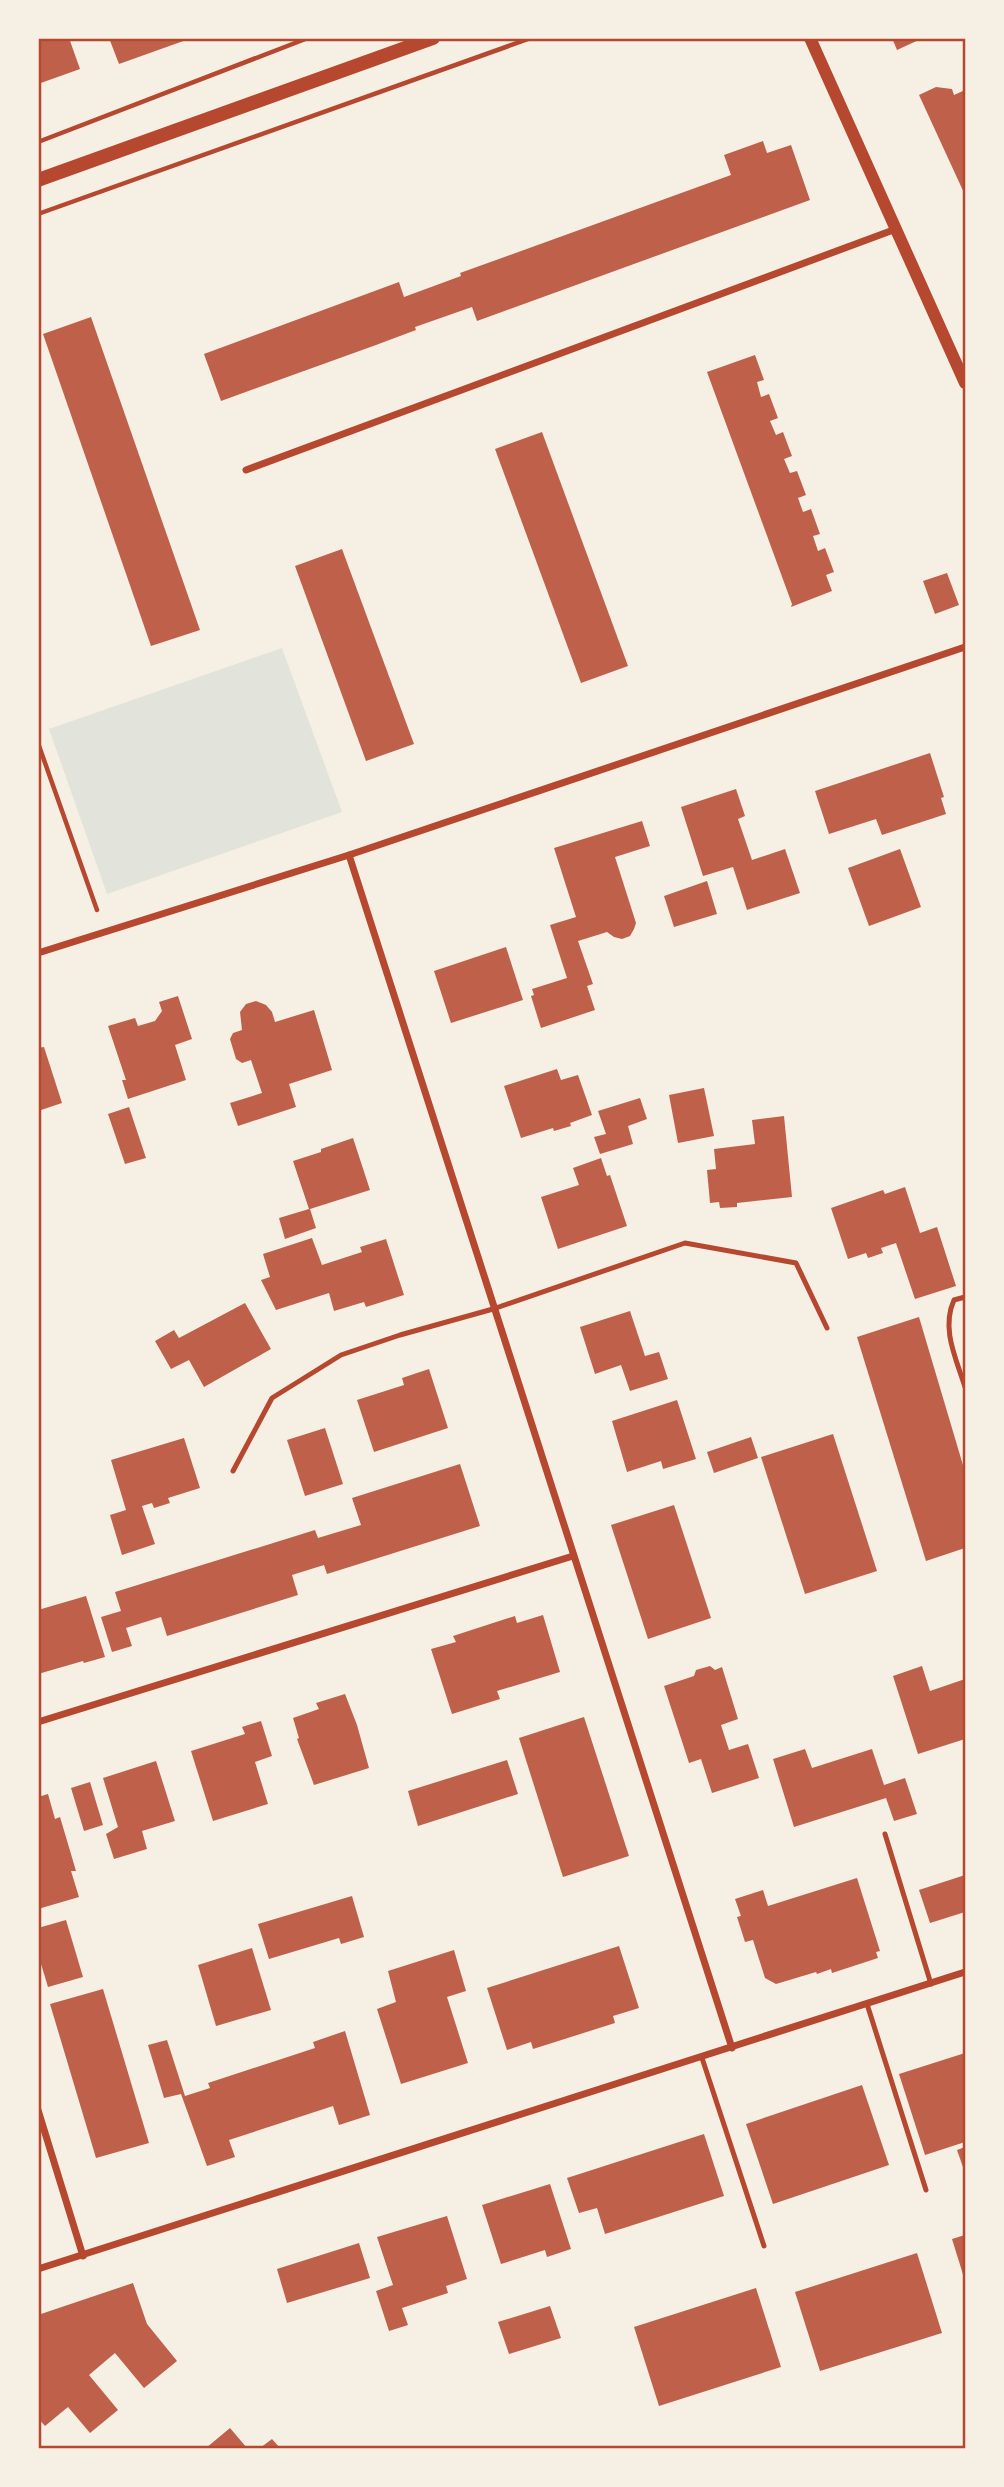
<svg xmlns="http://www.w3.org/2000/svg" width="1004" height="2487" viewBox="0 0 1004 2487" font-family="Jost,sans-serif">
  <rect width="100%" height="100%" fill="#f6efe4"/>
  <path fill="#e2e4dc" d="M282 648 342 812 107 894 49 729Z"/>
  <g fill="#bf614a">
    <path d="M38 38H69L80 69 38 84Z"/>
    <path d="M109 38H189V39L119 64Z"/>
    <path d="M892 38H923L897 50Z"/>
    <path d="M936 87 952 89 954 95 965 90V195L919 95Z"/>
    <path d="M763 141 767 153 791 145 810 200 477 321 472 307 415 327 416 330 376 345 221 401 204 354 399 282 404 297 461 276 460 273 731 175 724 155Z"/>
    <path d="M91 317 200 630 151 646 43 334Z"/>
    <path d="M755 355 764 380 757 382 761 397 769 394 778 418 770 421 776 435 783 432 792 456 784 459 790 473 797 471 806 495 798 498 803 512 811 509 820 534 813 536 818 551 825 548 834 572 826 575 832 591 791 607 792 604 707 372Z"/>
    <path d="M542 432 628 666 581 683 495 449Z"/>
    <path d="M342 549 414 744 366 761 295 566Z"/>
    <path d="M947 573 959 605 935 614 923 581Z"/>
    <path d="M930 753 944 797 941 798 946 814 882 835 876 819 829 834 815 791Z"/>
    <path d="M736 789 745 816 738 819 752 860 785 849 800 893 747 910 733 867 703 876 681 807Z"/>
    <path d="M642 821 650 846 615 857 636 923 634 929 630 936 622 939 614 937 607 932 578 941 593 984 587 986 595 1010 541 1028 531 996 534 995 532 989 567 978 550 925 576 917 554 848Z"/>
    <path d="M900 849 921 907 869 926 848 868Z"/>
    <path d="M707 881 717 914 674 927 664 896Z"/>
    <path d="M506 947 523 1000 451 1023 434 971Z"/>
    <path d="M178 996 192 1039 175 1045 186 1080 128 1099 122 1080H126L108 1026 135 1018 138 1026 155 1021 162 1011 159 1002Z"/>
    <path d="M256 1001 266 1005 272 1012 275 1022 314 1010 332 1070 289 1084 296 1107 238 1126 230 1103 262 1093 251 1060 242 1063 236 1059 230 1039 233 1033 242 1030 240 1012 246 1004Z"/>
    <path d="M44 1047 62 1103 38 1111V1048Z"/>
    <path d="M557 1069 561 1080 578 1075 592 1115 570 1123 571 1126 554 1131 553 1128 521 1138 504 1086Z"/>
    <path d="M704 1088 714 1136 678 1143 669 1095Z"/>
    <path d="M640 1098 647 1119 628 1126 633 1144 600 1154 594 1137 606 1134 598 1111Z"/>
    <path d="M129 1107 146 1158 125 1164 108 1114Z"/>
    <path d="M784 1116 792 1197 737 1203V1207L720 1208 719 1202 710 1203 707 1170 716 1169 714 1149 755 1144 752 1120Z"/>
    <path d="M353 1138 370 1190 310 1209 316 1228 285 1239 279 1218 309 1209 293 1161 321 1152V1149Z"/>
    <path d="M601 1158 607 1176 610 1175 627 1226 558 1249 541 1197 579 1185 573 1168Z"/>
    <path d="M905 1187 920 1233 937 1227 956 1286 915 1299 896 1243 881 1248 883 1253 868 1258 866 1253 848 1259 831 1208 883 1190 885 1194Z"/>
    <path d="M312 1238 322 1265 362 1252 360 1247 386 1239 404 1295 366 1307 364 1302 334 1311 329 1293 276 1310 261 1280 270 1277 263 1254Z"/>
    <path d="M245 1303 271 1349 204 1387 189 1360 171 1369 155 1341 174 1330 179 1338Z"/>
    <path d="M630 1311 645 1356 659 1352 668 1379 630 1391 621 1365 595 1374 580 1327Z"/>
    <path d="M919 1317 965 1472V1548L926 1561 857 1337Z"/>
    <path d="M429 1369 448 1428 374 1452 357 1400 404 1385 402 1378Z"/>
    <path d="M677 1400 696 1459 663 1469 661 1461 627 1472 612 1421Z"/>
    <path d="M325 1428 343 1484 305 1496 287 1440Z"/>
    <path d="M833 1434 877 1571 805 1594 761 1457Z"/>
    <path d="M751 1437 758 1458 714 1473 707 1452Z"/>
    <path d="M184 1438 200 1488 168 1498 170 1503 154 1508 152 1503 142 1506 155 1544 122 1555 110 1515 126 1510 111 1460Z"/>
    <path d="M460 1464 480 1526 327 1574 324 1565 292 1575 298 1595 167 1636 161 1617 126 1628 132 1646 112 1652 101 1617 121 1611 115 1592 315 1530 318 1538 361 1525 352 1498Z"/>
    <path d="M674 1505 711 1618 648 1639 611 1525Z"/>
    <path d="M86 1596 105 1657 84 1663 83 1661 38 1674V1610Z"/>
    <path d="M543 1615 560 1672 497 1691 500 1699 452 1714 431 1649 456 1642 453 1636 515 1616 517 1623Z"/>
    <path d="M710 1666 715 1670 722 1667 738 1719 721 1725 729 1750 748 1744 759 1778 712 1793 701 1759 689 1763 664 1686 694 1676 696 1670Z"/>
    <path d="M922 1666 930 1691 965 1679V1739L918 1754 893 1676Z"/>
    <path d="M345 1694 357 1725 369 1768 314 1785 297 1739 299 1738 293 1718 319 1709 316 1703Z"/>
    <path d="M584 1717 629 1856 563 1877 519 1738Z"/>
    <path d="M261 1721 272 1756 255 1762 268 1804 213 1821 191 1751 245 1734 242 1727Z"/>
    <path d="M805 1749 812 1768 872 1749 884 1785 905 1778 917 1814 894 1821 886 1798 794 1827 773 1759Z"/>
    <path d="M507 1760 518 1794 418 1826 408 1791Z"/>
    <path d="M156 1761 175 1821 142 1831 147 1849 114 1859 106 1834 118 1827 103 1778Z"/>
    <path d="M90 1782 103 1825 84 1831 71 1788Z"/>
    <path d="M48 1794 55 1819 60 1817 76 1871H71L79 1897 38 1909V1797Z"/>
    <path d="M965 1875V1912L930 1923 919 1890Z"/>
    <path d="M857 1878 880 1951 876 1952 878 1958 832 1973 831 1969 817 1974 816 1972 776 1984 765 1978 753 1940 745 1942 737 1917 741 1916 735 1899 763 1890 768 1906Z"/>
    <path d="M352 1896 364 1937 341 1944 339 1938 269 1959 258 1924Z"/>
    <path d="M66 1920 83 1977 48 1987 38 1954V1928Z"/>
    <path d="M619 1946 639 2008 613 2016 615 2023 533 2049 531 2042 507 2050 487 1988Z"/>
    <path d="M252 1948 271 2010 216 2026 198 1965Z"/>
    <path d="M454 1950 466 1991 447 1997 468 2063 401 2084 377 2009 396 2002 388 1971Z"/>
    <path d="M103 1989 149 2143 96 2158 50 2004Z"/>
    <path d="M345 2031 370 2115 339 2125 333 2106 229 2140 235 2157 207 2166 181 2094 164 2098 148 2045 167 2040 185 2096 210 2088 208 2083 315 2048 313 2042Z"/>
    <path d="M965 2053V2142L925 2155 899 2074Z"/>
    <path d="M862 2085 889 2165 773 2204 746 2124Z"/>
    <path d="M704 2134 724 2196 605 2234 597 2208 579 2213 567 2178Z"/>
    <path d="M965 2147V2173L957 2150Z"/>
    <path d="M550 2184 571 2249 547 2257 545 2250 501 2264 482 2205Z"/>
    <path d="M447 2216 467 2279 446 2286 448 2293 402 2308 408 2325 389 2331 376 2291 393 2285 377 2237Z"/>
    <path d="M965 2235V2281L952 2239Z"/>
    <path d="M359 2243 370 2278 287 2303 277 2269Z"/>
    <path d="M917 2253 942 2333 820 2371 795 2292Z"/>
    <path d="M133 2283 147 2324 177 2361 144 2388 115 2353 89 2375 118 2410 90 2433 68 2407 45 2426 38 2418V2315Z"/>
    <path d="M756 2288 781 2367 659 2406 634 2327Z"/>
    <path d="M550 2306 561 2338 509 2354 498 2322Z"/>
    <path d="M230 2428 247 2448H206Z"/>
    <path d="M272 2439 280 2448H260Z"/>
  </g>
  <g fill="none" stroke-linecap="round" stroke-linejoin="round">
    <g stroke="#b5482f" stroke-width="4.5">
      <path d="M38 142 308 38"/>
      <path d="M38 214 531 38"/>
      <path d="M38 743 97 910"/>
    </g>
    <g stroke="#b5482f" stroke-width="5">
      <path d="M965 1297 954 1300C941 1329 956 1358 965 1387"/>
      <path d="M233 1471 272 1398 341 1355 400 1335 493 1309 685 1243 796 1263 827 1328"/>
      <path d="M885 1834 931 1984"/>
      <path d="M867 2004 926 2190"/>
      <path d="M702 2058 764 2246"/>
    </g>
    <g stroke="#b5482f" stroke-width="7">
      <path d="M246 470 896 229"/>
      <path d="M349 855 732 2048"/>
      <path d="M38 953 349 855 965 647"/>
      <path d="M38 1722 573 1556"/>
      <path d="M38 2110 83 2256"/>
      <path d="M38 2269 965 1972"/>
    </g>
    <path stroke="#b5482f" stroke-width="12" d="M810 38 965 383"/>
    <path stroke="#b5482f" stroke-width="14" d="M38 180 433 38"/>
  </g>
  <rect width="1004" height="2487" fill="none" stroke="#f6efe4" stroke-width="80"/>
  <rect x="40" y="40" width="924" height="2407" fill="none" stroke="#b5482f" stroke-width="2.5"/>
</svg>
